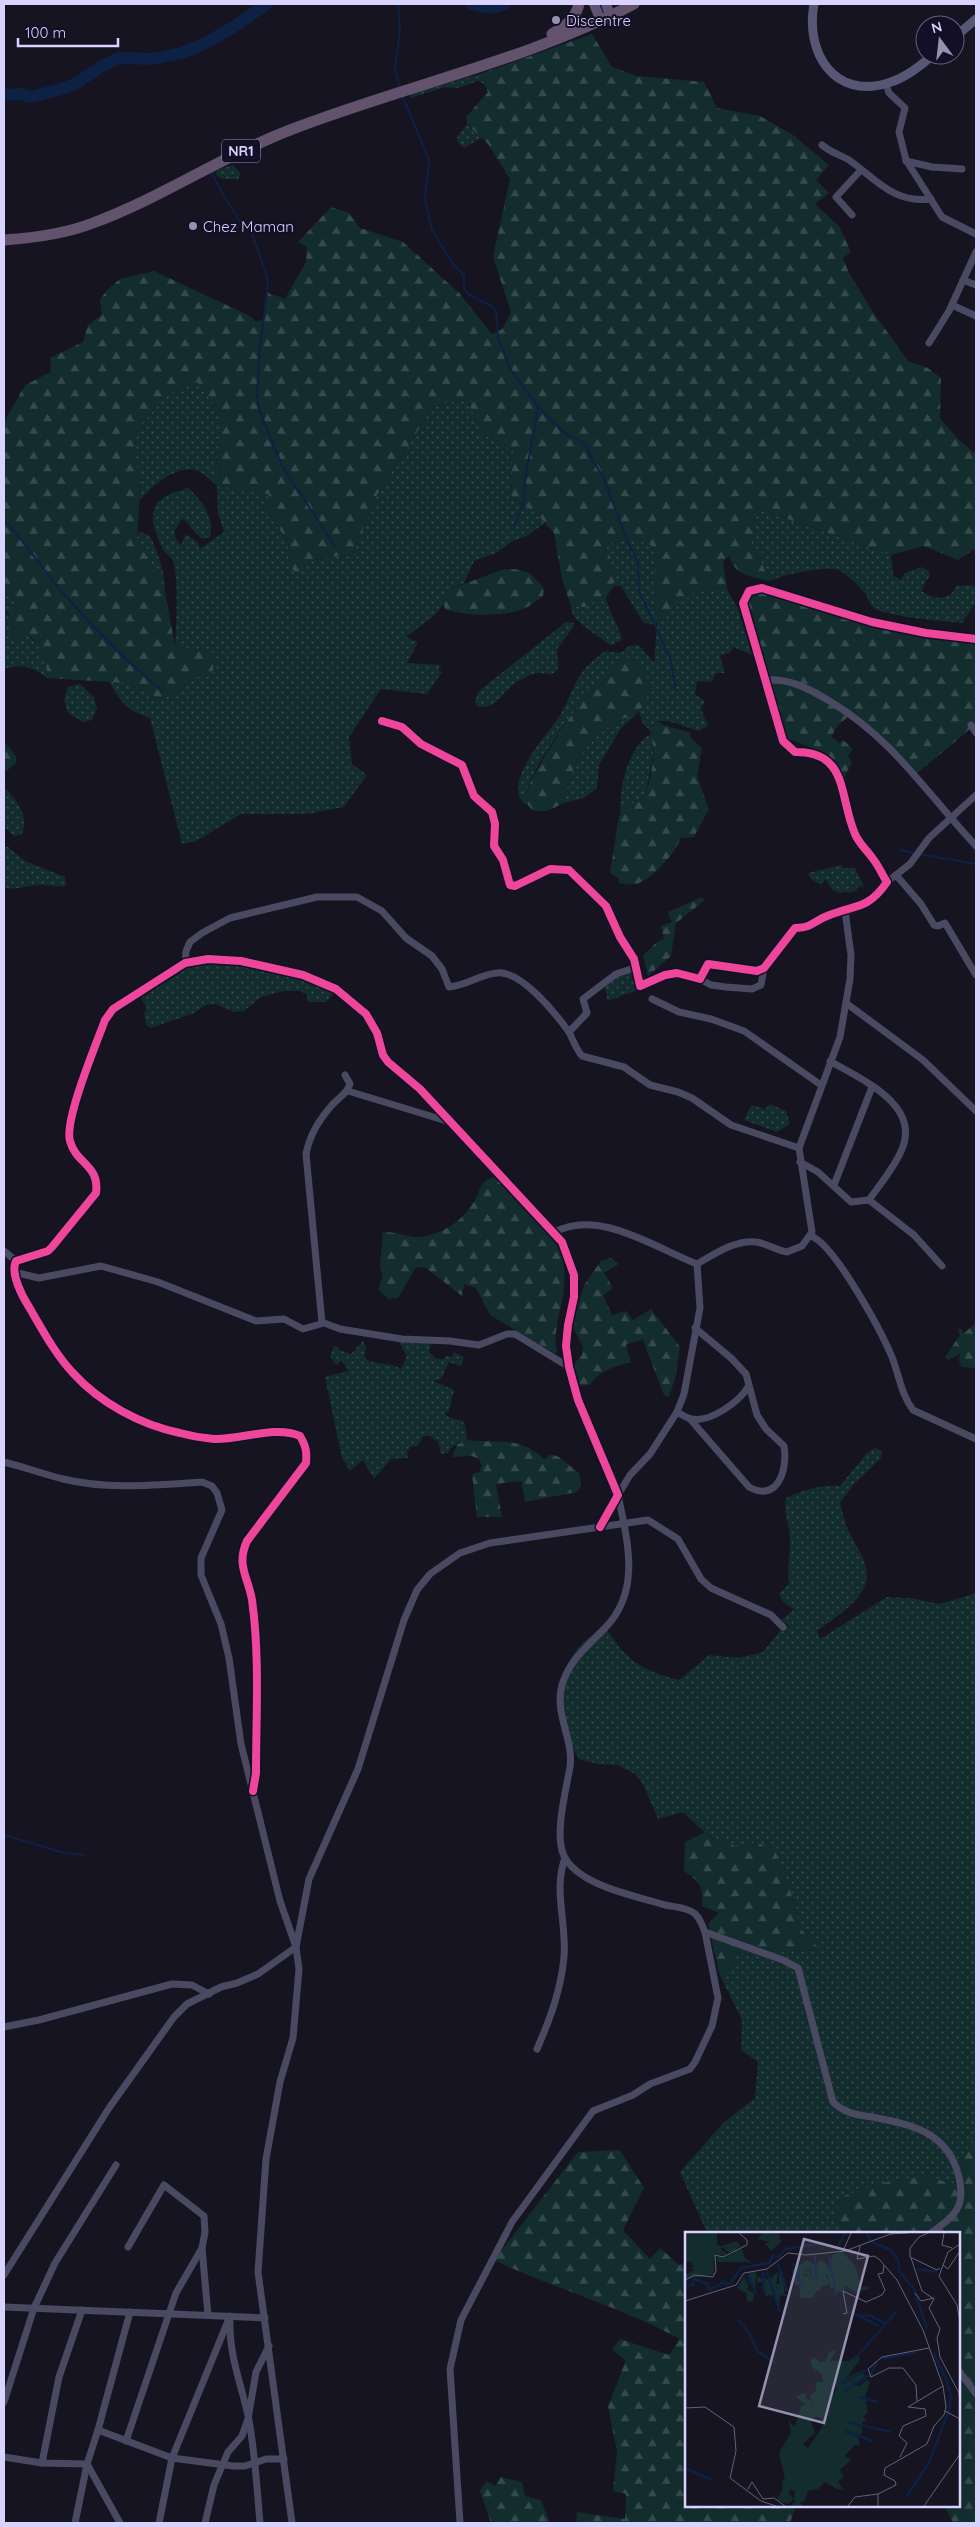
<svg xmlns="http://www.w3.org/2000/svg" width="980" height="2527" viewBox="0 0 980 2527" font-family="Quicksand,sans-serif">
  <defs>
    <pattern id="grass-dots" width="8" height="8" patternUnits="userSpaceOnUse" patternTransform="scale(1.25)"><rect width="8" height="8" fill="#132c2d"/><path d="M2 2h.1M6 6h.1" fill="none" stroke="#354a4c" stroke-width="1.8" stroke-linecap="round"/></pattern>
    <pattern id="forest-firs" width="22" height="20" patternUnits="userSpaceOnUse" patternTransform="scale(1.25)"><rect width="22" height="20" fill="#132c2d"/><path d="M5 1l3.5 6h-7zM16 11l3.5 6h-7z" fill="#354a4c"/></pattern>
  </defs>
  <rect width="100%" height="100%" fill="#161421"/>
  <g fill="url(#grass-dots)">
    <path d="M480 74 486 85 478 81 457 88 445 87 411 98 410 94Z"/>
    <path d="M467 124 481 138 464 148 459 144 457 137Z"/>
    <path d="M233 165 241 174 238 179H222L216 175 217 170Z"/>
    <path d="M197 381 216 408 223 429 217 460 269 494 266 509 288 543 290 566 303 570 312 560 353 554 377 495 433 407 454 401 468 402 482 433 513 451 511 497 535 512 545 523 528 535 511 542 496 553 474 561 464 583 448 590 441 600 443 604 436 614 406 637 418 642 407 663 441 665 438 670 442 672 427 694 381 689 349 737 352 764 367 775 344 807 308 814H241L196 841 182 844 150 718C126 710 121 703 109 681L126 683 159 699 180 692 215 654 175 646C176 627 179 577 173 561 171 557 166 554 163 550 160 545 158 537 156 532 145 502 164 495 188 488 202 500 215 518 210 537L204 539C193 535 191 523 182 519L174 532 176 539 181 545 186 534 197 542 200 549 224 532 218 513 217 486C212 482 204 473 198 471 176 464 154 485 140 500L141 476 133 458 138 427 169 394Z"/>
    <path d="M756 508 891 555 893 575 900 580 905 573 922 567 929 571 930 576 924 584 922 591C933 600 950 602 956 586L972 585 976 588V602L962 623C944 621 887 617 874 608 869 604 868 596 864 592 857 584 844 570 834 569 822 567 780 575 770 581L760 560 746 545 756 538Z"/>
    <path d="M139 531 150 536C159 554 164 571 165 591L137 538Z"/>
    <path d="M634 538 652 546 655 554 699 588 727 589 738 609 752 655 733 647 730 653 720 655 725 673H716L712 682 697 681 695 694 705 701 701 709 708 726 699 731 668 721H657L649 729 643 724 639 712 621 728 599 765 597 788 584 798 564 803C572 756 594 728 639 712L618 660C594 683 531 764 526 794 525 798 527 802 528 806 497 788 547 735 559 717 577 686 572 675 605 651L621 653 629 646 639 645 654 663 657 623 651 625 643 622 621 586H614L606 597C609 613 619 625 622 640L611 645C605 642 578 622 575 618 572 614 572 611 571 606L585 607 604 595 606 544Z"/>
    <path d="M4 583 17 604 15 608 7 610 8 616 38 645 45 659 48 678C31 667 24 663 4 669Z"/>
    <path d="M566 622 574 623V626L557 649 558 669C551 677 549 673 540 673 533 672 521 679 515 683 503 692 493 712 477 706L475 700 479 691Z"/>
    <path d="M80 684 94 697 97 708 92 720 83 722 68 713 64 700 68 687Z"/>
    <path d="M652 734 653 756 645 797 625 807 621 814C617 795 629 741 652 734Z"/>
    <path d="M4 787C17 801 29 814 22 834L14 836 4 827Z"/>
    <path d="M4 847H8L25 861 65 877 66 886C55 888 46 884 37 885 26 886 15 891 4 887Z"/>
    <path d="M842 865 843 868H855L864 887 858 886 856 891 847 893 843 891 841 893 832 890 825 879 821 885 811 879 808 873Z"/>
    <path d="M214 962 296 976 335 992 326 1002H308L307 995 301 991H284L261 997 244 1011 234 1012 215 1004 206 1005 194 1013 151 1028 146 1025 144 1013 147 1008 141 998 142 994 184 969Z"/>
    <path d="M635 968 640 989 608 1001 604 986 609 979Z"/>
    <path d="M770 1104 786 1111 790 1124 777 1132 744 1120 751 1105 765 1109Z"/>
    <path d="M363 1341 366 1347C357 1369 387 1359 401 1369L407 1356 399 1342H431L429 1352 435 1358 443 1360 446 1356 452 1357 454 1352 464 1357 461 1366 449 1362 441 1379 433 1381 454 1390 449 1411 445 1414C450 1420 462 1419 464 1423 466 1426 466 1435 467 1440L452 1447 448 1453 441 1454 438 1442 430 1436H423L418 1446 410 1447 407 1452 408 1458 391 1459 374 1479 363 1460 350 1471 342 1458 325 1377 349 1371 342 1361 336 1365 330 1357 334 1345 340 1350 351 1354Z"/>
    <path d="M875 1448 882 1451 881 1458 854 1484 840 1503C842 1510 844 1518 846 1525 852 1541 867 1558 867 1575 867 1599 834 1618 817 1631L820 1639 887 1597 910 1598 940 1604 976 1593V2138L966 2151 954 2184 925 2176 834 2217 848 2233H707L680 2172 723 2123 755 2098 758 2062 741 2050 742 2020 719 1973 730 1976 735 1953 820 1950 801 1929 790 1890 764 1846C754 1841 748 1845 738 1846 714 1847 699 1826 683 1812L658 1819 643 1784 635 1774 618 1765 597 1764 579 1759C563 1735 554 1684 571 1658 579 1644 592 1635 604 1625 627 1661 638 1669 679 1680L709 1655 739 1658 763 1652 783 1627 791 1628 782 1620 794 1609 783 1602 779 1594 789 1584C787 1569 790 1556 790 1541 790 1526 783 1513 786 1498 804 1490 820 1485 840 1486L867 1453Z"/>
  </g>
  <g fill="url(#forest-firs)">
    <path d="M592 34 612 67 637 76 704 82 717 108 760 116 793 135 829 165 816 180 829 193 815 204 839 226 851 252 843 258 849 273 873 312 908 361 928 368 941 378 940 418 958 439 976 454V548L958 560 924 546 891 555 756 508V538L747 545 763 552 760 560 770 581C749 576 737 577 729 556L723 561 727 589 699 588 657 623 655 554 652 546 634 538 606 544 617 579 604 595 585 607 571 606 562 579 554 533 535 512 511 497 513 451 482 433 468 402 454 401 433 407 377 495 353 554 312 560 303 570 297 574 290 566 288 542 266 509 269 494 217 486V460L222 429 216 408 197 382 169 394 138 427 133 458 141 476 137 538 165 591 175 646 215 654 212 676 192 679 180 692 159 699 126 683 48 678 45 659 32 637 26 635 19 640 11 637 9 626 11 621 7 609 15 608 17 604 4 583V422L25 385 51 372 50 358 83 342 88 325 102 315 100 300 107 290 120 279 154 271 250 316 257 322 265 318 266 292 285 299 306 262 307 247 298 242 331 207 349 213 360 228 403 242 459 293 492 334 502 329 511 312 493 256 510 179 488 144 467 124 466 117 488 92 480 74Z"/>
    <path d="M504 569C526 569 530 572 544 588L543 596C537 601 530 606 523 609 501 617 468 616 446 610L441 600 448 590Z"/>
    <path d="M758 590 868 625 976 640V724L914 776 903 762 849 716 838 725 831 737 839 743 843 740 853 749 848 756 852 763 843 779 825 753 786 738 746 604 753 591Z"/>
    <path d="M630 658C641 664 650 676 649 690 649 697 642 706 639 712 594 728 572 756 564 803L547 811H533C528 806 525 801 526 794 531 772 599 669 618 660 621 658 626 658 630 658Z"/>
    <path d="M657 721 663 725 689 732 692 739 702 748 697 776 709 809 694 837 680 838C678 851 649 883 635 884 630 885 624 884 619 883L618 878 610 873 619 816 625 807 645 797C651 776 658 749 649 729Z"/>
    <path d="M4 741 16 756V763L4 773Z"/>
    <path d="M702 897 705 900 676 923 671 956 648 976 643 955 657 942 664 939 661 926 672 922 668 912Z"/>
    <path d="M493 1177C510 1187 552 1232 560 1250 565 1262 565 1276 564 1288 562 1310 552 1330 557 1352L554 1353 490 1315 476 1288 464 1284 462 1296 426 1268 416 1267 398 1298 388 1299 378 1289 383 1277 380 1266 383 1232C397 1231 412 1240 426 1236 448 1231 464 1219 475 1200 481 1189 480 1182 493 1177Z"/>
    <path d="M611 1258 619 1264 604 1273 613 1288 603 1295 612 1315 626 1311 633 1320 651 1309 680 1347 676 1375 669 1397 664 1395 643 1340 626 1344 631 1362C614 1367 600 1370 590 1385L577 1386 573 1370 575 1363 582 1355 583 1347 572 1325 584 1285 601 1261Z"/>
    <path d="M976 1323V1368L962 1367 959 1361 960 1354 948 1360 945 1357 960 1335 958 1330 960 1328 964 1333Z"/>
    <path d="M467 1440C501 1444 518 1435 545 1460L550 1454 559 1457 579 1473 581 1487 577 1492 525 1502 521 1481 496 1484 502 1517H477L472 1474 479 1472 482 1466 479 1459 472 1456 452 1457 457 1445Z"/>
    <path d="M705 1832 712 1839 736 1846 757 1842 764 1846 773 1845 790 1890 801 1929 820 1950 735 1953 730 1976 719 1973 708 1924 719 1913 702 1906C704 1887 700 1882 684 1871L685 1842Z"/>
    <path d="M976 2138V2523H953L945 2506H959V2233H848L834 2217 841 2197 881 2183 925 2176 954 2184 966 2151Z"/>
    <path d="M620 2150 644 2188 623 2230 650 2259 660 2248 679 2265 686 2262V2506H796L790 2523H576L577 2512 625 2519 626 2494 613 2491 617 2452 608 2406 626 2360 612 2350 620 2339 669 2355 680 2339C621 2307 555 2289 494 2260L578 2152Z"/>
    <path d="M501 2477 522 2482 525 2496 541 2500 550 2523H491L480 2491 486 2481 495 2486Z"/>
  </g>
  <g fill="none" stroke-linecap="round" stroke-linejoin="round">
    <g stroke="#0d2144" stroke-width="2">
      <path d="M398 4 400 31 395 70 400 88"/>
      <path d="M402 95 429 160 425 200 432 230 455 267 464 275V288L468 294 493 307 496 312 498 337 509 367 538 407 566 434 585 443 593 461 604 478 627 541 638 561 639 591 671 660 675 688"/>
      <path d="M212 173 222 193 239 220 251 231 266 274 268 286 260 346 257 397 260 412 282 466 335 546"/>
      <path d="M4 520C29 546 47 577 72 603 100 634 129 664 162 690"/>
      <path d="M515 525 524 501 525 480 538 408"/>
      <path d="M900 850 914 853"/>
      <path d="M919 854 976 864"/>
      <path d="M4 1835 61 1852 84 1855"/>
    </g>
    <g stroke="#0d2144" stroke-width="12">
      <path d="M472 4C483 7 493 10 504 4"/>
      <path d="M4 95 20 94 30 97 62 89 77 83 102 66 118 58 153 59 181 53 200 46 232 28 267 4"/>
    </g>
    <g stroke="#4a4962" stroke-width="7">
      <path d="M886 84 889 93 905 108 899 132 906 160 942 217 976 234"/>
      <path d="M822 145C830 152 840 155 849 160 876 179 894 204 931 199"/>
      <path d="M906 161 932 167 962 169"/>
      <path d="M852 215 836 197 860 171"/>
      <path d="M963 280 976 285"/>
      <path d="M952 305 976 316"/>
      <path d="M929 343 949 311 976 252"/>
      <path d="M764 680C790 678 810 689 831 702 893 739 928 795 976 846"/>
      <path d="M382 721 402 727 421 744 462 765 474 796 492 812 495 824 494 846 503 860 510 885 515 886 550 869H566L606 906 620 937 634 959 640 986 665 975 677 973 700 979 708 964 757 971 764 968 795 928C814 927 827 916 845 911L851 955 850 979 840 1037 799 1148 812 1232 802 1246 787 1252C776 1250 766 1243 756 1242 736 1239 713 1255 697 1264 657 1249 599 1208 555 1232"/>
      <path d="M971 725 976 733"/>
      <path d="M896 875 910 864 929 838 976 795"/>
      <path d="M887 882 896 875 921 904 934 925 938 926 945 923 976 975"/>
      <path d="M185 963 186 951 190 942 202 933 230 918 317 897H357L382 911 406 938 432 956 442 969 449 987C466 986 481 974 497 973 521 970 556 1014 569 1032 573 1040 576 1049 582 1056L624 1067 650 1085 678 1092 692 1098 731 1125 799 1148"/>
      <path d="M700 979 711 985 726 987 752 989 761 985 764 968"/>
      <path d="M652 999 679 1012 711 1019 744 1031 821 1085"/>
      <path d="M846 1003 923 1060 976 1111"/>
      <path d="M569 1032 587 1013 583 999 616 974 637 967"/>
      <path d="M830 1061C860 1079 921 1104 902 1149 895 1167 880 1184 869 1200"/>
      <path d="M348 1091 450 1122"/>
      <path d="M800 1162 818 1172 851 1202 869 1200 914 1235 942 1266"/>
      <path d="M834 1185 872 1087"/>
      <path d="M811 1236C835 1245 881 1331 892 1357 899 1375 901 1394 913 1410L976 1439"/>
      <path d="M4 1251 16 1261"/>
      <path d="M697 1264 700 1308 684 1394 677 1412 650 1454 630 1475 618 1495C627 1539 642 1591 605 1628 588 1646 569 1660 562 1685 554 1714 574 1740 570 1767 566 1790 554 1835 564 1856 579 1886 636 1896 665 1905 674 1907 686 1907 694 1913 700 1917 702 1926 705 1932L783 1960 798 1968 833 2102C844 2113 857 2115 872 2117 913 2125 948 2132 959 2177 966 2208 954 2216 931 2233"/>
      <path d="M14 1272 39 1278 101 1266 158 1282 256 1321 284 1319 303 1329 324 1323 340 1329 402 1339 450 1341 479 1345 507 1334H515L569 1367"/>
      <path d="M322 1323 306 1154C310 1134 319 1120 332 1105 339 1097 347 1094 350 1084L345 1075"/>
      <path d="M677 1412C682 1415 687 1418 691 1419 710 1423 739 1402 748 1387"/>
      <path d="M690 1419 749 1487C778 1503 788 1469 784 1446L766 1429 757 1415 746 1374 731 1358 695 1328"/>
      <path d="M4 1462C24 1467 43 1474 63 1479 108 1490 156 1485 202 1482L212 1486 217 1493 222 1510 201 1558V1575L221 1624 229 1658 241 1744 280 1901 296 1947 299 1969 293 2038 280 2082 266 2159 258 2272 292 2523"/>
      <path d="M253 1791 256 1773C256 1716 260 1657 252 1600 248 1577 236 1565 247 1541L306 1463C307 1452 306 1446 300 1436 275 1425 241 1440 214 1439 203 1438 191 1436 180 1433 141 1425 100 1403 73 1373 55 1354 42 1329 29 1307 22 1296 10 1273 16 1261L48 1251 52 1247 96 1193C100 1165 76 1164 70 1141 64 1120 96 1045 105 1020L113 1009 185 963 208 959 241 961 303 975 336 989 366 1014 377 1033 383 1055 388 1062 420 1089 562 1242 574 1275V1297L568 1325 566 1346 569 1367 578 1400 618 1495 600 1527"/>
      <path d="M4 2027 39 2020 172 1984 192 1985 209 1994"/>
      <path d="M537 2049C550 2019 561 1990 564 1957 567 1924 553 1890 565 1858"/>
      <path d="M128 2247 164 2185 204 2216 205 2232 202 2248 208 2315"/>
      <path d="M4 2275 109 2108 174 2017 187 2004 221 1987 237 1983 258 1974 296 1947 309 1879 358 1769 404 1620 417 1590 430 1574 460 1553 490 1543 648 1520 678 1539 701 1579 711 1588 771 1615 783 1627"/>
      <path d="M4 2307 265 2318"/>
      <path d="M230 2322C229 2356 242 2386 249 2420 255 2454 257 2488 260 2523"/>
      <path d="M959 2371 976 2394"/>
      <path d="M4 2402 34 2308 55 2263 116 2165"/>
      <path d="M98 2430 130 2312"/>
      <path d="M126 2441 176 2293 202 2248"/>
      <path d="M4 2457 42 2463 87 2464 98 2430 172 2458 233 2466H245L266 2459H284"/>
      <path d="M42 2463 59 2377 82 2310"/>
      <path d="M87 2464 120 2523"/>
      <path d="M75 2523 87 2464"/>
      <path d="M159 2523 172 2458 230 2316"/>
      <path d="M205 2523 214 2485 228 2452 242 2436 248 2419 256 2372 269 2346"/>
      <path d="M460 2523 450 2369 461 2320 512 2222 593 2111 633 2095 650 2084 690 2069 695 2062 712 2026 718 1998 705 1932"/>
    </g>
    <path stroke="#4a4962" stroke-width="9" d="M845 911C866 905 874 900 887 882 882 875 879 866 873 859 868 851 859 844 855 834 839 798 849 751 795 752L783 741 743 603 749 591 762 588 872 622 926 633 976 639"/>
    <g stroke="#575674" stroke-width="9">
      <path d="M814 4C805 51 833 100 888 83 905 78 919 67 933 55"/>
      <path d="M955 37 976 19"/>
    </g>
    <g stroke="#5e5373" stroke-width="10">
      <path d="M594 4 600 19"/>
      <path d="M606 4 610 15"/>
    </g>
    <g stroke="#62526e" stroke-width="11">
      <path d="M552 34C565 26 575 20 579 4"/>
      <path d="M4 240C33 238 65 234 93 223 161 198 222 156 290 130 403 86 526 61 634 4"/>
    </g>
    <g stroke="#130f26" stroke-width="11">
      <g id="cycleway">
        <path d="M382 721 402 727 421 744 462 765 474 796 492 812 495 824 494 846 503 860 510 885 515 886 550 869 569 870 606 906 620 937 634 959 640 986 665 975 677 973 700 979 708 964 757 971 764 968 795 928C814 927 812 922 827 916 855 904 867 911 887 882 882 875 879 866 873 859 868 851 859 844 855 834 839 798 849 751 795 752L783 741 743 603 749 591 762 588 872 622 926 633 976 639"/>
        <path d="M253 1791 256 1773C256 1716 260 1657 252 1600 248 1577 236 1565 247 1541L306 1463C307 1452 306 1446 300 1436 275 1425 241 1440 214 1439 203 1438 191 1436 180 1433 141 1425 100 1403 73 1373 55 1354 42 1329 29 1307 22 1296 10 1273 16 1261L48 1251 52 1247 96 1193C100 1165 76 1164 70 1141 64 1120 96 1045 105 1020L113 1009 185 963 208 959 241 961 303 975 336 989 366 1014 377 1033 383 1055 388 1062 420 1089 562 1242 574 1275V1297L568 1325 566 1346 569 1367 578 1400 618 1495 600 1527"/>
      </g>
    </g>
    <use href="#cycleway" stroke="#ed469a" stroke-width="8"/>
  </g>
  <g fill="#9591b1" stroke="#130f26" stroke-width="2">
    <circle cx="556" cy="20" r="5"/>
    <circle cx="193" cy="226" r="5"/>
  </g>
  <g text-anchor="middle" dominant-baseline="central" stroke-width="4" stroke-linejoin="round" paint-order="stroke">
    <rect fill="#130f26" stroke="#9e99be" stroke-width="1" x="222" y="139.5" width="38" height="23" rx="4"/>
    <g font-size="14" font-weight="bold" fill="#d9d4ff">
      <text x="241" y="151">NR1</text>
    </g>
    <g font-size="15" fill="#d9d4ff" stroke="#130f26" text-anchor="start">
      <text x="566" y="20">Discentre</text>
      <text x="203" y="226">Chez Maman</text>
    </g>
  </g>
  <g transform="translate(685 2232)">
    <rect width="275" height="275" fill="#161421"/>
    <path d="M123 36 128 50 140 42 145 51 135 56 136 59H132L127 66H116L114 54 121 55 118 45 122 43 124 46 123 42 119 43ZM94 40 100 52 99 61 107 66 95 63 94 77 90 64 84 63 80 57V47L84 48 87 58 94 62 90 52H94ZM151 118 145 129H164L171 123 175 127 164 143 150 155 148 164 143 168 135 167 138 182 127 186 130 184 125 163 131 159V150H138L137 143 126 134V128L130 125 134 130H140L144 120Z" fill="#132c2d"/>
    <path d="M0 1H32V13L36 14 52 9 55 14 60 13 52 16 51 18 57 17 60 26 67 30H32V24L39 26 50 20H43L37 15 35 17 42 21 40 24 30 22 29 30H22L29 31V43L0 47V43L10 38 6 37 9 34 5 32 9 30H0ZM78 1H94L96 10 86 19 80 11 85 10 72 7ZM157 20 170 33 176 55 183 54V57L172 61 160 54 159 59 151 60V54L146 57 142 42 128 50 125 36 120 38 118 45 121 55 110 53 107 38 122 28 130 33 137 27 146 38 147 23ZM71 39V44L81 49 84 63 81 65 77 50H73L71 44 70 59 64 50 63 40ZM93 40 91 55 95 61 93 63 85 55 84 48ZM59 44 64 55 61 57 70 61 67 70 62 69 61 61 52 56ZM175 139 181 144 170 152 174 154 182 148 185 150 180 165 186 168 181 169 183 180 178 185 182 189 177 190V201L173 204 175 214 170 213 163 220 160 224 166 228 155 238 159 245 153 249 158 257H152L140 250 133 257 123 259 119 270H115L117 274H106L109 271 110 259 105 257 104 262 109 267 103 272 92 268 98 256 97 248 100 247 94 221 106 200 103 188 109 195 117 173 122 174 111 165 122 160 120 166 126 169 130 184 126 190 130 201 118 212 123 216 138 194 137 187 131 184 138 182 135 167 143 168 150 161 152 151Z" fill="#132c2d"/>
    <path fill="none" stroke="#0d2144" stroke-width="2.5" d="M181 1 187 10 206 18 213 28 214 39 229 57 242 97M130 23 131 49M144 23 151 64M108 31 117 56M93 32 102 59M232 37 252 40M78 40 79 58M82 40 95 80M63 43 71 61M0 54 8 53 9 47 23 52 24 58 37 51 45 52 56 36 84 31 88 24 93 25 101 17 139 11 152 16 160 1M164 79 194 94M175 84 184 83 199 91M53 87 64 101 72 119 91 131M249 121 263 152 266 166 264 174M198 127 232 120M169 128 211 80M156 152 181 138M159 159 185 143 192 131M174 165 192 170M162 190 206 200M159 199 188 209M0 236 27 248M222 264 244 231 266 173"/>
    <path fill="none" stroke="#64617a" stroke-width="1" d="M243 1 234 5 225 16V25L252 38 255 36M259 1 257 13 267 16M205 2 223 1M275 12 263 20 254 44 272 73 275 91M175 14 172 27 189 24 194 27 212 48 238 98 258 154 261 175 259 183 249 194 242 212 200 236 199 243 210 249 211 253 193 262V274M158 19 166 1M226 26 237 59 249 67 244 76 255 97 252 106 255 125 274 161 275 171M258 33 263 37 275 19M0 48 10 43 28 45 31 39 30 23 38 25 62 13V8L54 1M230 61 236 69 249 66M0 69 51 53 59 41 82 37 103 21 121 23 160 19 208 1M158 82 162 81 158 59 181 70 197 63 200 58 193 42 198 41 199 33M232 169 231 153 218 136H204L186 145 183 137 197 125 244 116M223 175 258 154M0 176 20 175 49 195 51 219 45 246 76 269 91 274M260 179 275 187M215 225 222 211 214 204 218 194 241 184 240 177 223 175M63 257 67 250 78 267 89 266 100 274M163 274 170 265 193 262M239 274 275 222"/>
    <path fill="#9591b1" fill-opacity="0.15" stroke="#9591b1" stroke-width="2.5" d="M119 7 183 24 139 191 74 174Z"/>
    <rect width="275" height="275" fill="none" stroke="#d9d4ff" stroke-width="2.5"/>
  </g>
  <rect width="980" height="2527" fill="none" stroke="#d9d4ff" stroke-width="10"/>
  <g transform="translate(940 40) rotate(345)"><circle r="24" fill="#130f26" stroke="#625e7d"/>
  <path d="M0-4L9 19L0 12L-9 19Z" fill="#9591b1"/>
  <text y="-8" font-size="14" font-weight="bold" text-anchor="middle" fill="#d9d4ff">N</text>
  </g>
  <path d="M18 38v8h100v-8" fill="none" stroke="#d9d4ff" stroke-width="2.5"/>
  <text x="25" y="38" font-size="15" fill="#d9d4ff" stroke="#130f26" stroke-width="4" paint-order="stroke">100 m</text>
</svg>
